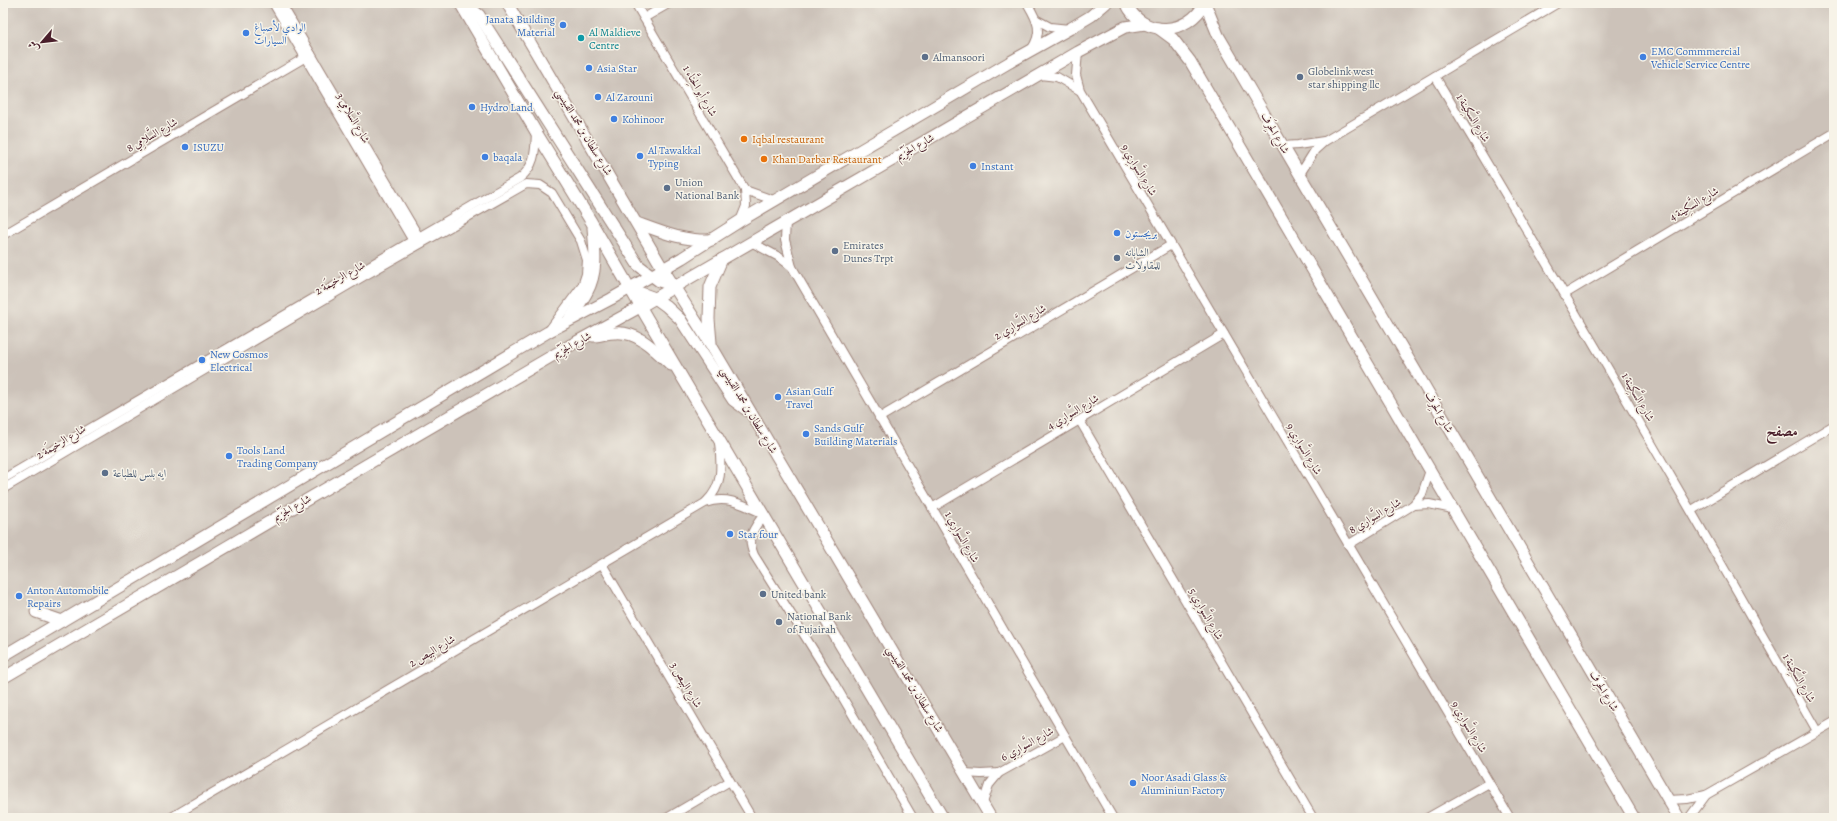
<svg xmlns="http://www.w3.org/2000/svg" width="1837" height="821" viewBox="0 0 1837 821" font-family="Alegreya,Amiri,serif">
  <rect width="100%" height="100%" fill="#f7f3e8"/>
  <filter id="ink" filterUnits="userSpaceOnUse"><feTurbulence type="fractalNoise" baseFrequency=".025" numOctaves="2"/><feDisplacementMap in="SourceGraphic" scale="8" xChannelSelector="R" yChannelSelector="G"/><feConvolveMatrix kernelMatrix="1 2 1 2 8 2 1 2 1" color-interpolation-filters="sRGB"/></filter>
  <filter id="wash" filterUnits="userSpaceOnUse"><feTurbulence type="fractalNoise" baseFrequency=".012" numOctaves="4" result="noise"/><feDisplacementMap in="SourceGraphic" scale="16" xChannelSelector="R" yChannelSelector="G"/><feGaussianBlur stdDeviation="0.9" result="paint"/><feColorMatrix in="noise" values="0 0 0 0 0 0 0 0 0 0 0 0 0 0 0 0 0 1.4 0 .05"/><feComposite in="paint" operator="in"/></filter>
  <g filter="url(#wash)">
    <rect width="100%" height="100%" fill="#eee1c2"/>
    <rect fill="#ccc2b9" x="3" y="3" width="1831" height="815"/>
  </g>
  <g filter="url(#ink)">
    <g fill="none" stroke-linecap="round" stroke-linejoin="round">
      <g stroke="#9c8076" stroke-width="10">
        <g id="street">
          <path d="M273 3 413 241 418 243"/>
          <path d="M281 3 419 237 417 241"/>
          <path d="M635 3 745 190 746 206 740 221"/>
          <path d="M1027 3C1037 20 1044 31 1031 50"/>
          <path d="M644 18 670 3"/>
          <path d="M1037 20 1050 27 1069 29"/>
          <path d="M1078 52 1076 75 1080 90 1510 818"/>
          <path d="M1040 75 1057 77 1079 90"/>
          <path d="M1435 76C1565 293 1692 511 1817 731"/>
          <path d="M1283 146 1298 145 1324 141"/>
          <path d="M1300 174 1315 150 1325 141 1558 3"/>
          <path d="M745 190 776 201"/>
          <path d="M786 221 785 240 792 267 1113 818"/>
          <path d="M3 235 311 54"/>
          <path d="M751 242 779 257 792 267"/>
          <path d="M1565 294 1834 133"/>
          <path d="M879 418 1171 245"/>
          <path d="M1080 421 1313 818"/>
          <path d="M3 479 520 178C536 165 535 150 536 132"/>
          <path d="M3 489 364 276 526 184 540 185 552 193 581 241 587 260 586 274 582 286 550 329"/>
          <path d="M706 502C724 485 721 465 719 442"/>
          <path d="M1413 505 1429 504 1453 509"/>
          <path d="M932 508 1224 334"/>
          <path d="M1692 510 1834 425"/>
          <path d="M1348 545 1413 505 1422 494 1430 470"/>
          <path d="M602 564 752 818"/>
          <path d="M965 773 981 774 999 773 1065 736"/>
          <path d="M1668 800 1687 799 1706 795 1834 722"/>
          <path d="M983 803 989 785 999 773"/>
          <path d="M170 818 705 503C727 495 744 505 764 514 753 530 746 536 754 555L833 681 913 818"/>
          <path d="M667 818 730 781"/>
          <path d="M1427 818 1489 783"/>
          <path d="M1689 818 1706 795"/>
        </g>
      </g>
      <g stroke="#9c8076" stroke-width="13">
        <g id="secondary">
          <path d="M460 3 536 132 592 223 647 318 943 818"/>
          <path d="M461 3 468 6 479 15 638 265 659 281 675 286"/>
          <path d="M507 3 663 269 711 345 991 818"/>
          <path d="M1126 3C1143 39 1188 35 1205 3"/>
          <path d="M1205 3 1218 35 1283 146 1679 818"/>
          <path d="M1158 28 1173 39 1190 61 1634 818"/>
          <path d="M637 223C664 233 683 241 712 240"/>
          <path d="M630 289 655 298 666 306 680 319 733 400 748 411"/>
          <path d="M568 321C574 311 582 302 587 292 598 272 595 250 593 228"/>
          <path d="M593 336C600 336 607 333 615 333 638 331 655 350 671 365"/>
          <path d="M711 343 709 319 710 287 722 259"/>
          <path d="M36 612 62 621"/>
          <path d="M3 656 548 332 611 299 682 258 740 221 1010 62 1071 28 1091 16 1106 3"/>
          <path d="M3 678 569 346 640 307 1078 52 1125 27 1145 24"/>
        </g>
      </g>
      <use href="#street" stroke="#fff" stroke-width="8"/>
      <use href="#secondary" stroke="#fff" stroke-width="11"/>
    </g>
  </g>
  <g fill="#3f7fe0" stroke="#f7f3e8" stroke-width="1.5">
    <circle cx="563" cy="25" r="4"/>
    <circle cx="246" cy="33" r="4"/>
    <circle cx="1643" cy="57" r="4"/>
    <circle cx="589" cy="68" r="4"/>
    <circle cx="598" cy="97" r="4"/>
    <circle cx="472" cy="107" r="4"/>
    <circle cx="614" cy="119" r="4"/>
    <circle cx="185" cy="147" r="4"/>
    <circle cx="640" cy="156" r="4"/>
    <circle cx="485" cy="157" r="4"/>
    <circle cx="973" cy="166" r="4"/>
    <circle cx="1117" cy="233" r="4"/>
    <circle cx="202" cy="360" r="4"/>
    <circle cx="778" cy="397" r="4"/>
    <circle cx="806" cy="434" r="4"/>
    <circle cx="229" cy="456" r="4"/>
    <circle cx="730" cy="534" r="4"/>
    <circle cx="19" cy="596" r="4"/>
    <circle cx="1133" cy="783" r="4"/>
  </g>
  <circle fill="#0f9aa8" stroke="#f7f3e8" stroke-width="1.5" cx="581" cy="38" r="4"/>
  <g fill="#5c6f8a" stroke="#f7f3e8" stroke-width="1.5">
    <circle cx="925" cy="57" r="4"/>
    <circle cx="1300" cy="77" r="4"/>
    <circle cx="667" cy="188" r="4"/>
    <circle cx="835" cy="251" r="4"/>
    <circle cx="1117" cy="258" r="4"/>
    <circle cx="105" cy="473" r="4"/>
    <circle cx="763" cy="594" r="4"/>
    <circle cx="779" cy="622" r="4"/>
  </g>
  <g fill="#e8710a" stroke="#f7f3e8" stroke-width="1.5">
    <circle cx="744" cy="139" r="4"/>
    <circle cx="764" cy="159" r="4"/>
  </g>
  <g text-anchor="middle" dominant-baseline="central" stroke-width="3" stroke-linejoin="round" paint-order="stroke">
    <g font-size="11" fill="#366cbe" stroke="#f7f3e8" text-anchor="start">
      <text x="555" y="19" text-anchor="end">Janata Building<tspan x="555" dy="13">Material</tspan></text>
      <text x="254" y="27">الوادي لأصباغ<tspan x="254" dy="13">السيارات</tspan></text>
      <text x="1651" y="51">EMC Commmercial<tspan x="1651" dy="13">Vehicle Service Centre</tspan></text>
      <text x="597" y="68">Asia Star</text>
      <text x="606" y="97">Al Zarouni</text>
      <text x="480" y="107">Hydro Land</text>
      <text x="622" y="119">Kohinoor</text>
      <text x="193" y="147">ISUZU</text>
      <text x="648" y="150">Al Tawakkal<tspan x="648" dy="13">Typing</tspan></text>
      <text x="493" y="157">baqala</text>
      <text x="981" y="166">Instant</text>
      <text x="1125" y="233">بريجستون</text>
      <text x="210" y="354">New Cosmos<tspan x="210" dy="13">Electrical</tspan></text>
      <text x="786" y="391">Asian Gulf<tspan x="786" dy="13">Travel</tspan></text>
      <text x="814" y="428">Sands Gulf<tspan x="814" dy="13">Building Materials</tspan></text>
      <text x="237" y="450">Tools Land<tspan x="237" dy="13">Trading Company</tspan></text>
      <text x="738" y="534">Star four</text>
      <text x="27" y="590">Anton Automobile<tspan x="27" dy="13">Repairs</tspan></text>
      <text x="1141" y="777">Noor Asadi Glass &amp;<tspan x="1141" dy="13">Aluminiun Factory</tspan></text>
    </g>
    <g font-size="11" fill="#0d838f" stroke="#f7f3e8" text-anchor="start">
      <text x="589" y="32">Al Maldieve<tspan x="589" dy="13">Centre</tspan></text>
    </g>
    <g font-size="11" fill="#4e5e75" stroke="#f7f3e8" text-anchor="start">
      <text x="933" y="57">Almansoori</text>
      <text x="1308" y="71">Globelink west<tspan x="1308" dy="13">star shipping llc</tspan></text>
      <text x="675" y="182">Union<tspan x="675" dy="13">National Bank</tspan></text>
      <text x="843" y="245">Emirates<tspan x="843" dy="13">Dunes Trpt</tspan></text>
      <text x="1125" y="252">الشابانه<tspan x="1125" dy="13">للمقاولات</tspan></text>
      <text x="113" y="473">ايه بلس للطباعة</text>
      <text x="771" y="594">United bank</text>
      <text x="787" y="616">National Bank<tspan x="787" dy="13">of Fujairah</tspan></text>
    </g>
    <g font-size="11" fill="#4a1f2b" stroke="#f7f3e8">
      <text transform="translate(700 91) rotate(60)">شارع أبو الحِنَّاء 1</text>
      <text transform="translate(353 118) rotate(60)">شارع السَّلامِي 3</text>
      <text transform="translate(1473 118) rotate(59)">شارع السَّكِينة 1</text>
      <text transform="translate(584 132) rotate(59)">شارع سلطان بن محمد القبيسي</text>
      <text transform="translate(1275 133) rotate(60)">شارع الحِرَف</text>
      <text transform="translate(152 135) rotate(-30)">شارع السَّلامِي 8</text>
      <text transform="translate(915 147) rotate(-30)">شارع الجَزِّيم</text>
      <text transform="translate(1139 170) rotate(59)">شارع السَّوارِي 9</text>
      <text transform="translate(1694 204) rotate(-31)">شارع السَّكِينة 4</text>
      <text transform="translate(340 278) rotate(-30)">شارع الرخيمَة 2</text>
      <text transform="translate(1020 322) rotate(-31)">شارع السَّوارِي 2</text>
      <text transform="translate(572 345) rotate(-29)">شارع الجَزِّيم</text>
      <text transform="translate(1638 397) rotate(60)">شارع السَّكِينة 1</text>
      <text transform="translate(749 410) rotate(59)">شارع سلطان بن محمد القبيسي</text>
      <text transform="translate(1073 412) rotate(-31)">شارع السَّوارِي 4</text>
      <text transform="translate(1439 412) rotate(60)">شارع الحِرَف</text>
      <text transform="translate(61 442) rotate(-31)">شارع الرخيمَة 2</text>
      <text transform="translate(1304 449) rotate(59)">شارع السَّوارِي 9</text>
      <text transform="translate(292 508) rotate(-30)">شارع الجَزِّيم</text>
      <text transform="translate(1375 516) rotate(-31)">شارع السَّوارِي 8</text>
      <text transform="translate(962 537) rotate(60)">شارع السَّوارِي 1</text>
      <text transform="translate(1206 614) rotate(60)">شارع السَّوارِي 5</text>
      <text transform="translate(432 651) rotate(-31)">شارع البِيص 2</text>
      <text transform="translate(1799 678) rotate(60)">شارع السَّكِينة 1</text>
      <text transform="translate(686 685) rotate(59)">شارع البِيص 3</text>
      <text transform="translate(915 689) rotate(59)">شارع سلطان بن محمد القبيسي</text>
      <text transform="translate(1604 691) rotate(59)">شارع الحِرَف</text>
      <text transform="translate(1469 727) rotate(59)">شارع السَّوارِي 9</text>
      <text transform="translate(1027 744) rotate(-29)">شارع السَّوارِي 6</text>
    </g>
    <g font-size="11" fill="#c56008" stroke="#f7f3e8" text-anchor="start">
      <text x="752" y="139">Iqbal restaurant</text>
      <text x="772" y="159">Khan Darbar Restaurant</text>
    </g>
    <g font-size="15" font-weight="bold" fill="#4a1f2b" stroke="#f7f3e8">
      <text x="1782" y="431">مصفح</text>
    </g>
  </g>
  <rect width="1837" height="821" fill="none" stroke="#f7f3e8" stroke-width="16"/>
  <g transform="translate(42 42) rotate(242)" stroke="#f7f3e8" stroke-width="3" paint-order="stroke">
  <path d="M0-3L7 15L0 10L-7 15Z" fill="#4a1f2b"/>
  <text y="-6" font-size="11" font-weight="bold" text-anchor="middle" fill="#4a1f2b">ش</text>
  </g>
</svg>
